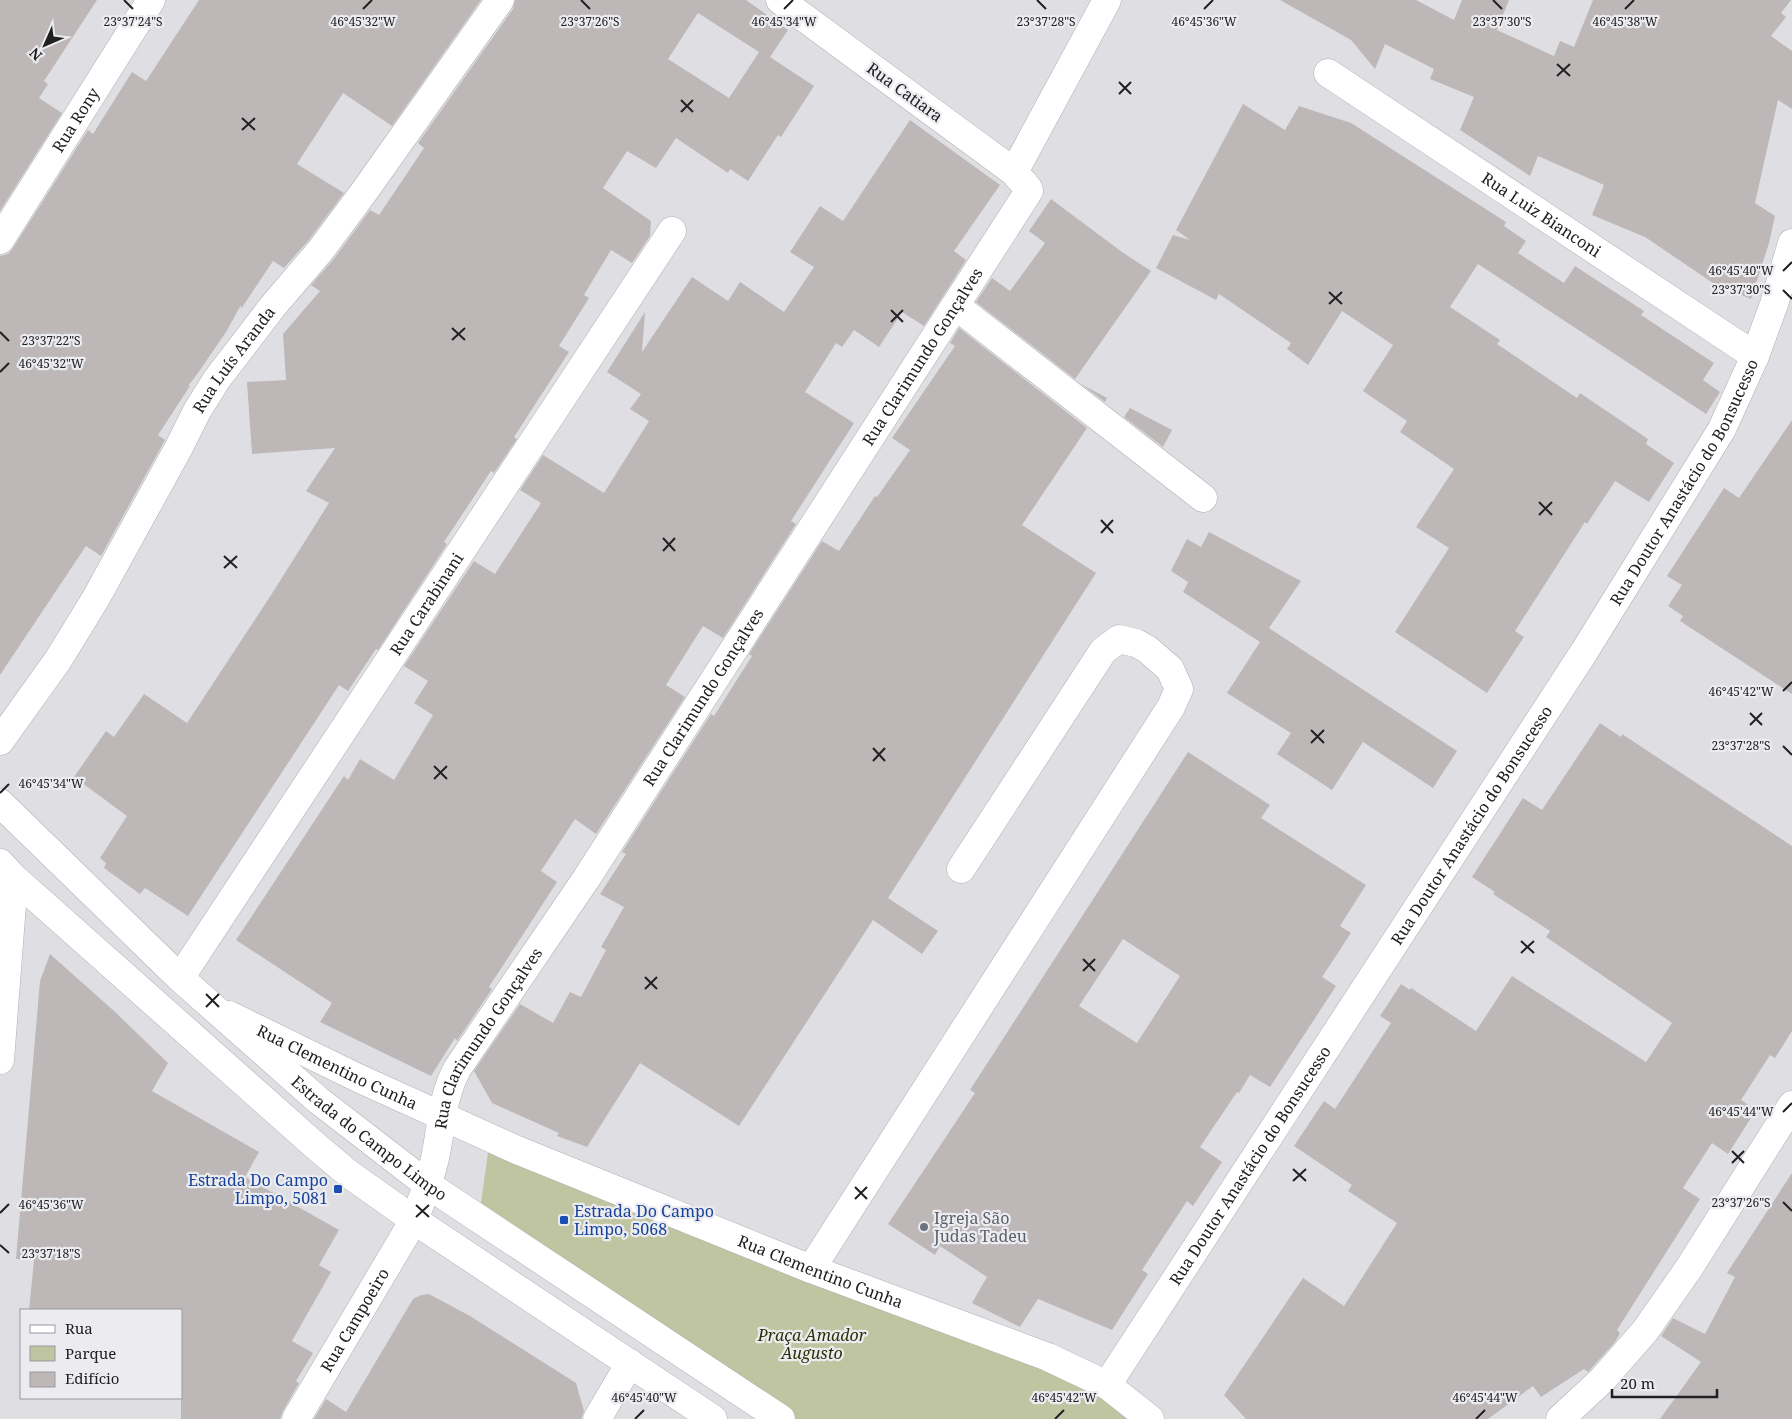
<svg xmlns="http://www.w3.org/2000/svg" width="1792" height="1419" viewBox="0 0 1792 1419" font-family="'Noto Serif',serif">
  <rect width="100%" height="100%" fill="#dfdfe3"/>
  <path fill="#bec5a0" d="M490 1138 1102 1391 1144 1419H793L479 1218Z"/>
  <g fill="#bdb8b7" fill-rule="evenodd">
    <path d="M0 0H97L44 81 48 84 39 98 62 113 0 211Z"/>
    <path d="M199 0H481L392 126 343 93 297 164 344 193 308 241 284 268 273 261 241 309V305L226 332 198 373 188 386H190L158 435 165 440 101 556 86 546 0 675V256L8 254 13 248 88 130 93 134 132 72 146 81Z"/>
    <path d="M515 0H746L788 30 770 57 814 86 781 137 778 135 748 181 730 169 728 173 676 138 656 168 627 151 603 188 651 221 650 236 632 263 611 250 584 295 589 298 559 346 569 352 514 437 517 439 494 473 491 471 444 542 447 544 378 650 376 649 348 691 339 685 188 916 145 888 140 894 104 868 106 863 100 858 127 816 74 777 106 731 114 737 144 694 187 723 273 592 329 503 306 491 335 448 252 454 247 382 286 380 283 334 320 291 311 285 333 260 370 210 379 215 424 148 418 143 513 9ZM698 13 759 52 729 98 668 59Z"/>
    <path d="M1280 0H1416L1454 20 1462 0H1509L1497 30 1554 56 1560 41 1574 47 1593 0H1791L1781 13 1786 17 1771 36 1792 51V109L1778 100 1755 203 1775 216 1769 243 1751 299 1713 283 1645 237 1592 215 1604 185 1538 156 1530 176 1460 130 1474 97 1430 79 1434 69 1385 44 1375 69 1351 40Z"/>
    <path d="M1243 104 1285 130 1299 106 1351 123 1506 222 1504 226 1526 241 1518 253 1564 283 1575 266 1644 311 1641 315 1714 363 1703 380 1720 392 1706 414 1478 264 1450 307 1500 340 1497 344 1577 398 1580 393 1648 439 1646 444 1674 463 1649 502 1615 481 1587 524 1585 522 1515 631 1524 637 1487 693 1395 632 1449 548 1416 527 1454 469 1400 432 1407 421 1363 391 1393 345 1342 311 1308 365 1287 349 1291 343 1219 294 1216 300 1156 268 1173 235 1190 240 1176 230Z"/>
    <path d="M910 120 1000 185 954 251 966 260 924 326 902 312 879 347 854 330 842 347 836 343 805 392 854 423 791 521 796 524 723 638 703 626 666 685 685 697 596 834 575 819 541 871 557 882 489 987 492 989 457 1041 455 1038 431 1076 320 1022 332 1003 236 940 344 776 348 780 360 759 394 780 433 715 414 703 428 681 404 666 474 561 495 574 541 503 520 490 543 455 604 493 649 421 630 409 641 394 607 372 645 312 642 352 692 277 728 301 740 282 784 312 814 267 790 252 820 206 843 221Z"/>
    <path d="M1051 199 1122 252 1151 271 1075 379 976 302 992 278 1010 291 1045 243 1029 231Z"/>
    <path d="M959 328 1087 428 1022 525 1096 573 888 898 938 931 922 954 873 920 739 1126 640 1063 587 1147 557 1136 559 1133 492 1103 474 1071 520 1004 553 1023 570 992 581 997 606 950 601 947 624 907 600 894 626 854 622 852 711 714 714 716 752 656 749 654 822 541 839 551 875 496 877 497 910 450 892 438 955 346 950 343Z"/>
    <path d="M1081 384 1107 398 1105 402Z"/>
    <path d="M1130 408 1172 430 1163 447 1124 417Z"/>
    <path d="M1792 420V694L1680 621 1683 616 1668 606 1682 585 1667 576 1724 488 1739 498Z"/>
    <path d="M1209 532 1301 581 1269 628 1457 751 1433 788 1363 742 1332 790 1277 754 1291 733 1227 693 1260 642 1183 592 1188 582 1171 571 1187 539 1201 547Z"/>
    <path d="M1600 723 1621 737 1622 734 1792 846V1031L1775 1058 1770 1055 1741 1100 1756 1110 1728 1154 1712 1143 1683 1188 1700 1199 1617 1330 1620 1333 1615 1342 1588 1372 1584 1369 1541 1397 1533 1386 1488 1419H1246L1224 1395 1303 1278 1344 1306 1397 1223 1348 1191 1352 1185 1294 1146 1324 1101 1335 1109 1391 1023 1380 1016 1401 984 1410 990 1411 988 1476 1031 1512 976 1646 1062 1672 1023 1546 937 1550 931 1493 894 1495 892 1472 877 1523 798 1542 810Z"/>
    <path d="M1188 752 1270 805 1261 818 1366 885 1340 926 1351 933 1322 977 1336 986 1270 1087 1250 1075 1239 1093 1237 1092 1200 1147 1222 1162 1193 1206 1187 1201 1142 1270 1148 1274 1112 1330 1038 1299 1020 1327 972 1303 987 1277 940 1246 935 1255 888 1224 975 1093 970 1090ZM1123 939 1180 976 1137 1043 1079 1006Z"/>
    <path d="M50 954 114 1011 168 1063 152 1091 259 1152 245 1177 339 1230 319 1265 331 1272 292 1341 313 1353 296 1381 299 1383 283 1411 280 1419H181V1310H29L34 1260 16 1259 40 981Z"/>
    <path d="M1792 1173V1419H1660L1701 1362 1661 1336 1673 1318 1705 1334 1735 1277 1727 1273Z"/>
    <path d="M429 1294 470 1316 576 1383 584 1411 581 1419H314L326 1399 346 1412 413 1299 421 1295Z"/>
  </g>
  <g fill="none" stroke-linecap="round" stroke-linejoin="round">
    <g stroke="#b0b0b4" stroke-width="29">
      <g id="minor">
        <path id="s1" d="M1328 73 1755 356"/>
        <path d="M1014 172 1107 0"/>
        <path id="s2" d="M0 240 151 0"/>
        <path d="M956 306 1203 498"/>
        <path id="s3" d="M0 741 58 660 96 598 178 449 197 411 217 379 273 306 320 251 366 189 500 0"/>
        <path id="s4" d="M180 978 672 231"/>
        <path id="s5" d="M229 1015 358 1078 517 1150 811 1269 1048 1357 1107 1385 1150 1419"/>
        <path d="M0 1060 14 878"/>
        <path d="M811 1269 1171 707 1179 689 1170 669 1147 649 1136 643 1119 639 1103 651 961 869"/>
        <path id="s6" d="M1107 1385 1584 652 1722 429 1755 356 1774 304 1792 243"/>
        <path id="s7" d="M296 1419 414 1220C422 1200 430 1180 435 1158 442 1126 441 1100 457 1069L586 879 1029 191 1028 188 1014 172 780 0"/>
        <path d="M597 1419 630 1363"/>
        <path d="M1560 1419 1602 1380 1645 1331 1689 1268 1792 1105"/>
      </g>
    </g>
    <g stroke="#b0b0b4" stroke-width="29">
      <g id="major">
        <path id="s8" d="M0 803 180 978 318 1100 428 1185 781 1419"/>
        <path d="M0 863 14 878 318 1148 349 1174 414 1220 713 1419"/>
      </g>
    </g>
    <use href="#minor" stroke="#fff" stroke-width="28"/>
    <use href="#major" stroke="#fff" stroke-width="28"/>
  </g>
  <path fill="none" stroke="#202022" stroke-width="2" d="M124 0 133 9M581 0 590 9M1037 0 1046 9M1493 0 1502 9M363 9 372 0M784 9 793 0M1204 9 1213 0M1625 9 1634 0M1557 64 1570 76M1557 76 1570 64M1119 82 1131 94M1119 94 1131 82M681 100 693 112M681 112 693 100M242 118 255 130M242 130 255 118M1783 271 1792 262M1783 290 1792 299M1329 292 1342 304M1329 304 1342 292M891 310 903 322M891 322 903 310M452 328 465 340M0 332 9 341M452 340 465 328M0 372 9 363M1539 502 1552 515M1539 515 1552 502M1101 520 1113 533M1101 533 1113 520M663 538 675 551M663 551 675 538M224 556 237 568M224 568 237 556M1783 691 1792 682M1750 713 1762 725M1750 725 1762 713M1311 730 1324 743M1311 743 1324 730M1783 746 1792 755M873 748 885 761M873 761 885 748M434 766 447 779M434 779 447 766M0 793 9 784M1521 941 1534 953M1521 953 1534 941M1083 959 1095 971M1083 971 1095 959M645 977 657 989M645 989 657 977M206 994 219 1007M206 1007 219 994M1783 1112 1792 1103M1732 1151 1744 1163M1732 1163 1744 1151M1293 1169 1306 1181M1293 1181 1306 1169M855 1187 867 1199M855 1199 867 1187M1783 1202 1792 1211M416 1205 429 1217M0 1213 9 1204M416 1217 429 1205M0 1245 9 1253M635 1419 644 1410M1055 1419 1064 1410M1476 1419 1485 1410"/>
  <g fill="#1a4fb4" stroke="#ececf0" stroke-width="2">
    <rect x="333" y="1184" width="10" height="10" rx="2.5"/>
    <rect x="559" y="1215" width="10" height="10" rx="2.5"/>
  </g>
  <circle fill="#6b7280" stroke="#ececf0" stroke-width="2" cx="924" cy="1227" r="5"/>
  <g text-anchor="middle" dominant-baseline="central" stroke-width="4.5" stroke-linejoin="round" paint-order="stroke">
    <g font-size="16" fill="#202022" stroke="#ececf0">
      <text transform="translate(905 92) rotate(36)">Rua Catiara</text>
      <text stroke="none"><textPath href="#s2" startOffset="142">Rua Rony</textPath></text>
      <text stroke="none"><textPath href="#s1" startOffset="256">Rua Luiz Bianconi</textPath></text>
      <text stroke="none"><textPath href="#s7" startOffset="1240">Rua Clarimundo Gonçalves</textPath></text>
      <text stroke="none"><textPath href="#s3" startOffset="448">Rua Luís Aranda</textPath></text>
      <text stroke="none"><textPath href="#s6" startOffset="1072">Rua Doutor Anastácio do Bonsucesso</textPath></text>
      <text stroke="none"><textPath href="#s4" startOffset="448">Rua Carabinani</textPath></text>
      <text stroke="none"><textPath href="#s7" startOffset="835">Rua Clarimundo Gonçalves</textPath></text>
      <text stroke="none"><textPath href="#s6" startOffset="668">Rua Doutor Anastácio do Bonsucesso</textPath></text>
      <text stroke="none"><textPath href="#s7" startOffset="430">Rua Clarimundo Gonçalves</textPath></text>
      <text stroke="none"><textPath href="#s5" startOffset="120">Rua Clementino Cunha</textPath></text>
      <text stroke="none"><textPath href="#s8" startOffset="499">Estrada do Campo Limpo</textPath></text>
      <text stroke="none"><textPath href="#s6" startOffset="262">Rua Doutor Anastácio do Bonsucesso</textPath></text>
      <text stroke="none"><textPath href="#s5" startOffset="645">Rua Clementino Cunha</textPath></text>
      <text stroke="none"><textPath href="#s7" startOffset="115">Rua Campoeiro</textPath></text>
    </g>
    <g font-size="16" fill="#164399" stroke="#ececf0" text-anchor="end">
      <text x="328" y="1180">Estrada Do Campo<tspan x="328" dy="18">Limpo, 5081</tspan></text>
      <text x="574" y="1211" text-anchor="start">Estrada Do Campo<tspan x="574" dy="18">Limpo, 5068</tspan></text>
    </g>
    <g font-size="16" fill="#5b616d" stroke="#ececf0" text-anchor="start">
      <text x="934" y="1218">Igreja São<tspan x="934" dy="18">Judas Tadeu</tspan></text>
    </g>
    <g font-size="16" font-style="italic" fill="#2c3105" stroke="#ececf0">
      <text x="812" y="1335">Praça Amador<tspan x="812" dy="18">Augusto</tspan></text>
    </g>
  </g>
  <g font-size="12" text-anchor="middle" fill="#202022" stroke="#ececf0" stroke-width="4.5" stroke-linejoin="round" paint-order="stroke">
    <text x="133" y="26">23°37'24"S</text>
    <text x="363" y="26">46°45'32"W</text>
    <text x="590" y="26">23°37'26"S</text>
    <text x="784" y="26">46°45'34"W</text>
    <text x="1046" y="26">23°37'28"S</text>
    <text x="1204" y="26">46°45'36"W</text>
    <text x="1502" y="26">23°37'30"S</text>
    <text x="1625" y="26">46°45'38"W</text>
    <text x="1741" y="275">46°45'40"W</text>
    <text x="1741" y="294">23°37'30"S</text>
    <text x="51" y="345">23°37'22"S</text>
    <text x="51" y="368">46°45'32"W</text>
    <text x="1741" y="696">46°45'42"W</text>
    <text x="1741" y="750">23°37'28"S</text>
    <text x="51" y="788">46°45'34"W</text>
    <text x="1741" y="1116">46°45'44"W</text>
    <text x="1741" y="1207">23°37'26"S</text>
    <text x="51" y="1209">46°45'36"W</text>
    <text x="51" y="1258">23°37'18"S</text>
    <text x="644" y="1402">46°45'40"W</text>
    <text x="1064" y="1402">46°45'42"W</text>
    <text x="1485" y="1402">46°45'44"W</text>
  </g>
  <rect x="20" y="1309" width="162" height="90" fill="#ececf0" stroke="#9a9a9e"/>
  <rect x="30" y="1325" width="25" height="8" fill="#ffffff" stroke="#9a9a9e"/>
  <text x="65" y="1334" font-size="15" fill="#202022">Rua</text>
  <rect x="30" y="1346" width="25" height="15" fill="#bec5a0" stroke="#9a9a9e"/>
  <text x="65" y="1359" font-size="15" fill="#202022">Parque</text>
  <rect x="30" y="1372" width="25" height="15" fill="#bdb8b7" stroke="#9a9a9e"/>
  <text x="65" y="1384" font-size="15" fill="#202022">Edifício</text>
  <g transform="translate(45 45) rotate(225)" stroke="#ececf0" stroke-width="4" paint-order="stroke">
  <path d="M0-4L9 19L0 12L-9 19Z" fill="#202022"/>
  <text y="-8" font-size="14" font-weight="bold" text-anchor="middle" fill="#202022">N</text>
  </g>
  <path d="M1612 1389v8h105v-8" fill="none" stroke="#202022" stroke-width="2.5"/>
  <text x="1620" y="1389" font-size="15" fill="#202022" stroke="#ececf0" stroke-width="4" paint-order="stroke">20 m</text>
</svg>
